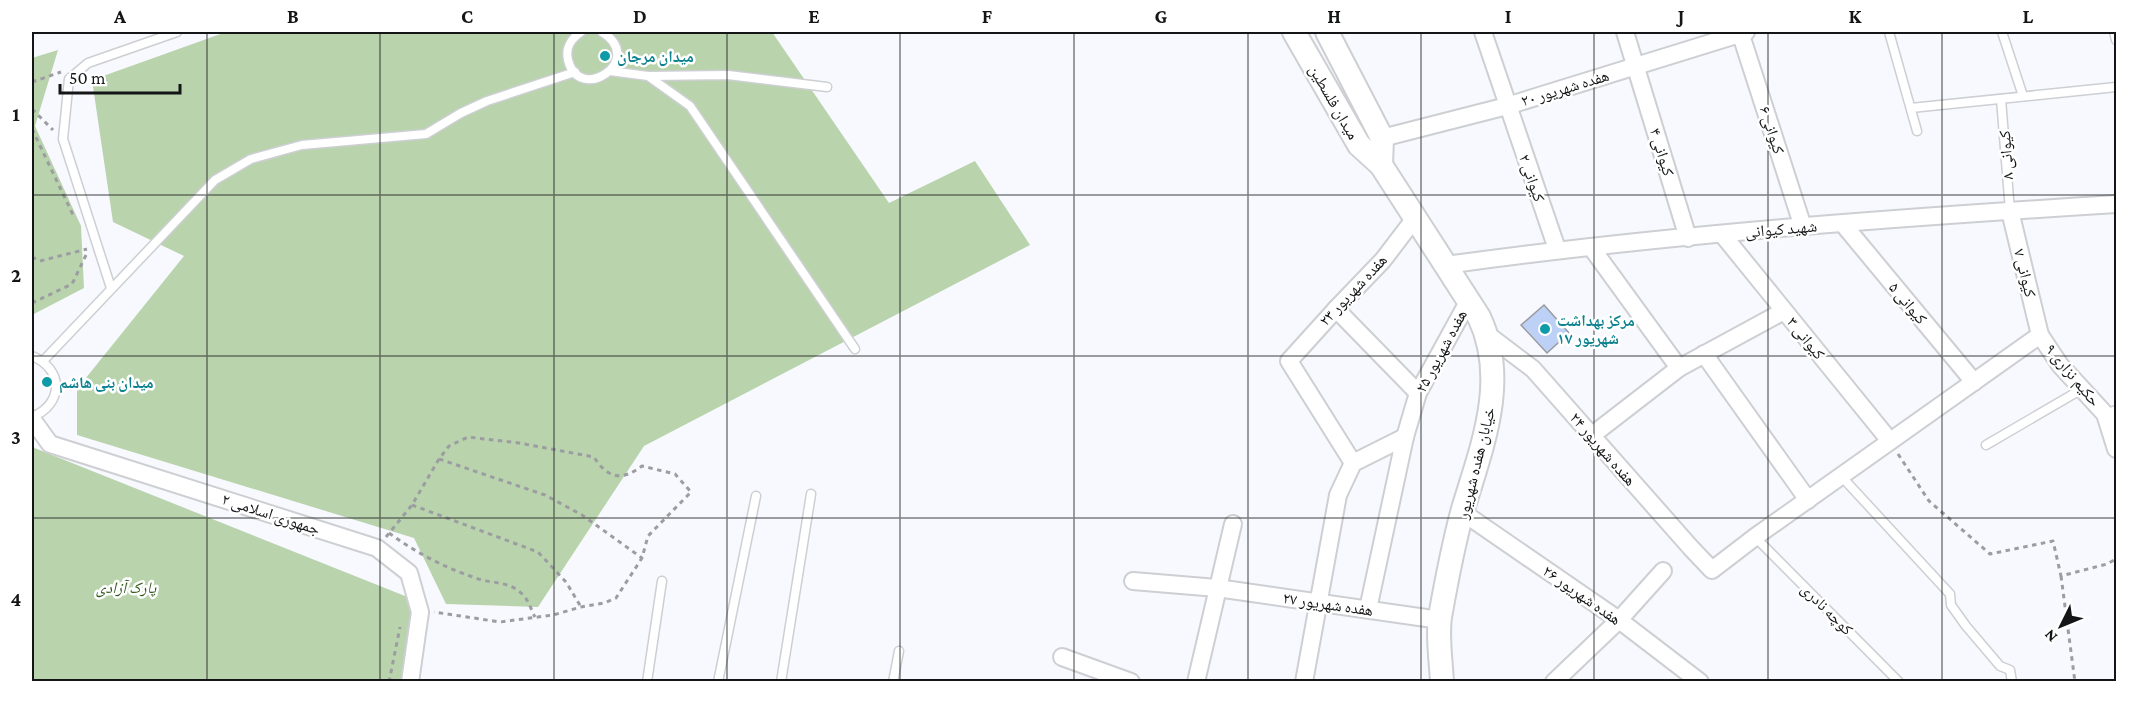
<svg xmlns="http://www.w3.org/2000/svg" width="2148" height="713" viewBox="0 0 2148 713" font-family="'Crimson Pro','Noto Naskh Arabic',serif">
  <rect width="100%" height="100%" fill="#f7f9fe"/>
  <g fill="#b9d3ad">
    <path d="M226 32H772L889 203 975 161 1030 245 644 446 538 607 446 604 414 538 77 435V389L184 256 113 222 92 80Z"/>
    <path d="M58 50 35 126 81 226 84 288 32 315V58Z"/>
    <path d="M32 447 410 598 416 611 401 681H32Z"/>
  </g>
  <path fill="#bdd1f6" stroke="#999b9f" stroke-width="1.5" d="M1544 305 1569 333 1547 353 1521 325Z"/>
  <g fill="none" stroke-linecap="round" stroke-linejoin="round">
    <g stroke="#cdcfd3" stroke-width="11">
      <g id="lane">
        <path d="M581 32C571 39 565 47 568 60 579 105 647 60 602 32"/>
        <path d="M1889 32 1917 131"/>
        <path d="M2002 32 2023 96"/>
        <path d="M2114 32 2116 40"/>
        <path d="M610 71 648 76 728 75 827 87"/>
        <path d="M648 76 690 106 855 349"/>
        <path d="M2001 99 2010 211"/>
        <path d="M1911 108 2116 87"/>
        <path d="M111 288 63 139 69 79 88 63 177 32"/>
        <path d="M32 356C64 369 64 404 32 417"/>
        <path d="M43 361 215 180 251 159 302 145 426 134 461 113 487 101 575 72"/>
        <path d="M2105 414 2116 410"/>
        <path d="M1986 445 2082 389"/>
        <path d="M1841 476 1950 594 1951 605 1966 626 2000 666 2010 670 2012 682"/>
        <path d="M1755 537 1899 682"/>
        <path d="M647 682 662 581"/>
        <path d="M718 682 756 496"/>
        <path d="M781 682 811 494"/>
        <path d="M893 682 899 651"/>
      </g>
    </g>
    <g stroke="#cdcfd3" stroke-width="20">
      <g id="street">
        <path d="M1483 32 1557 249"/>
        <path d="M1625 32 1688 238"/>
        <path d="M1740 32 1803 227"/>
        <path d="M1382 138 1507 106 1746 32"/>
        <path d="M2010 211 2040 335 2060 365 2105 414 2116 449"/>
        <path d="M1843 224 1974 382"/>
        <path d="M1722 234 1890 441"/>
        <path d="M1591 247 1679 368"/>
        <path d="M1446 265C1668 234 1893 218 2116 204"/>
        <path d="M1336 309 1418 393"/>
        <path d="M1488 335 1533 369 1691 548 1712 570 1755 537 2040 335"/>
        <path d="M1704 354 1808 500"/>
        <path d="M32 419 50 444 377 548 409 573 420 612 410 682"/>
        <path d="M1591 436 1679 368 1784 311"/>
        <path d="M1353 463 1289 361 1336 309 1383 260 1415 218"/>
        <path d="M1462 512 1619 620 1700 682"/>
        <path d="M1133 581 1217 588 1440 620"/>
        <path d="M1368 609 1405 437 1418 393 1469 300"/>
        <path d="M1062 657 1131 682"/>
        <path d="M1196 682 1233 524"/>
        <path d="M1304 682 1338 495 1353 463 1405 437"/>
        <path d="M1554 682 1619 620 1663 571"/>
      </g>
    </g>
    <g stroke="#cdcfd3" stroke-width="26">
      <g id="secondary">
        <path d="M1294 32 1359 145 1381 165 1382 138 1327 32"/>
        <path d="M1381 165 1479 317C1509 380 1482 446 1463 509 1454 542 1446 583 1440 617 1437 637 1441 661 1442 682"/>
      </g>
    </g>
    <g stroke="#9c9da0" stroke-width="3" stroke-dasharray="4.5 4.5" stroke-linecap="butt">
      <path d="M32 82 61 72"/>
      <path d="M32 109 53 130"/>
      <path d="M32 129 74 217"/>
      <path d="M32 257 40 261 87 249"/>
      <path d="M32 303 72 284 87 253"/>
      <path d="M1898 454 1929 501 1990 554 2053 541 2061 576 2107 564 2116 559"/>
      <path d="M439 459 545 495 582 515 642 558"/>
      <path d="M412 505 538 552 566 582 581 607"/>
      <path d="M389 533C415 552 443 567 473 577 489 584 507 580 521 593 528 598 531 610 535 617"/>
      <path d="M386 537 412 505 439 459 449 446 468 437 519 443 594 457C608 479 622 481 642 466L675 474 691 492 648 536 642 558 616 598 604 603 581 607 553 615 500 622 434 612"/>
      <path d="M2061 576 2075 682"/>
      <path d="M389 682 400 627"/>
    </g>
    <use href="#lane" stroke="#fff" stroke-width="8"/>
    <use href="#street" stroke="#fff" stroke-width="16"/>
    <use href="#secondary" stroke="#fff" stroke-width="22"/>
  </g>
  <path fill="none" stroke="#141516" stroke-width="1.5" stroke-opacity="0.55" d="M207 32V682M380 32V682M554 32V682M727 32V682M900 32V682M1074 32V682M1248 32V682M1421 32V682M1594 32V682M1768 32V682M1942 32V682M32 195H2116M32 356H2116M32 518H2116"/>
  <g fill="#0f9aa8" stroke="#fff" stroke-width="2">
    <circle cx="605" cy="56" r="6"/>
    <circle cx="1545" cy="329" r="6"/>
    <circle cx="47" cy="382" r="6"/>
  </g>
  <g text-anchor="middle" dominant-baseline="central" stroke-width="5" stroke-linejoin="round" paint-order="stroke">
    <g font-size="16" font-weight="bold" fill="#0d838f" stroke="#fff" text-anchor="start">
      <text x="617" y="56">میدان مرجان</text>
      <text x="1557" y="320">مرکز بهداشت<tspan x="1557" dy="18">۱۷ شهریور</tspan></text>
      <text x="59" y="382">میدان بنی هاشم</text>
    </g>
    <g font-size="16" fill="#141516" stroke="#fff">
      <text transform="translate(1565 88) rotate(-17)">هفده شهریور ۲۰</text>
      <text transform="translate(1334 102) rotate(60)">میدان فلسطین</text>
      <text transform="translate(1772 130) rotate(72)">کیوانی ۶</text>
      <text transform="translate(1662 152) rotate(73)">کیوانی ۴</text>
      <text transform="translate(2006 155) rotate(-94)">کیوانی ۸</text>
      <text transform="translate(1532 178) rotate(71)">کیوانی ۲</text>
      <text transform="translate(1781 229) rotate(-5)">شهید کیوانی</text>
      <text transform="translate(2025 273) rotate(76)">کیوانی ۷</text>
      <text transform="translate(1353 290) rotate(-47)">هفده شهریور ۲۳</text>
      <text transform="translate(1908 303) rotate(50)">کیوانی ۵</text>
      <text transform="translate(1806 338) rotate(51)">کیوانی ۳</text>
      <text transform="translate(1441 351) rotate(-62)">هفده شهریور ۲۵</text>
      <text transform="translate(2073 375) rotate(50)">حکیم نزاری ۹</text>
      <text transform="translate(1603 449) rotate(49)">هفده شهریور ۲۴</text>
      <text transform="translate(1476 463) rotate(-76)">خیابان هفده شهریور</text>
      <text transform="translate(271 514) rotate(18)">جمهوری اسلامی ۲</text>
      <text transform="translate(1582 595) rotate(35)">هفده شهریور ۲۶</text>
      <text transform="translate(1328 604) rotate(8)">هفده شهریور ۲۷</text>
      <text transform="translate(1827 609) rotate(45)">کوچه نادری</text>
    </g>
    <g font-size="16" font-style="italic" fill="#335a1d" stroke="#fff">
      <text x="126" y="587">پارک آزادی</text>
    </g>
  </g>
  <rect width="2148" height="713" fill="none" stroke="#ffffff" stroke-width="66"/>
  <g transform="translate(2061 626) rotate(227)" stroke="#ffffff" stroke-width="4.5" paint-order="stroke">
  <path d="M0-4.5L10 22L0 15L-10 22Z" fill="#141516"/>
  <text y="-9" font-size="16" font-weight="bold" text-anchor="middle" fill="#141516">N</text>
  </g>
  <path d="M60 84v9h120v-9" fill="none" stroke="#141516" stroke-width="3"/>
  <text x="69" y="84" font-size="18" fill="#141516" stroke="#ffffff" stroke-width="4.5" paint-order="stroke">50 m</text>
  <rect x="33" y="33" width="2082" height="647" fill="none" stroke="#141516" stroke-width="2"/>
  <g font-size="20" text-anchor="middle" font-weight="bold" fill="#141516">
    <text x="120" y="23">A</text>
    <text x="293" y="23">B</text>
    <text x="467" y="23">C</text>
    <text x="640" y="23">D</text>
    <text x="814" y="23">E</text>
    <text x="987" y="23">F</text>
    <text x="1161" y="23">G</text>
    <text x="1334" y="23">H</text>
    <text x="1508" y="23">I</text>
    <text x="1681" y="23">J</text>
    <text x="1855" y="23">K</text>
    <text x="2028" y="23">L</text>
    <text x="16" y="121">1</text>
    <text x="16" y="282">2</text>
    <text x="16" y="444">3</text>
    <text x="16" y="606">4</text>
  </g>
</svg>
